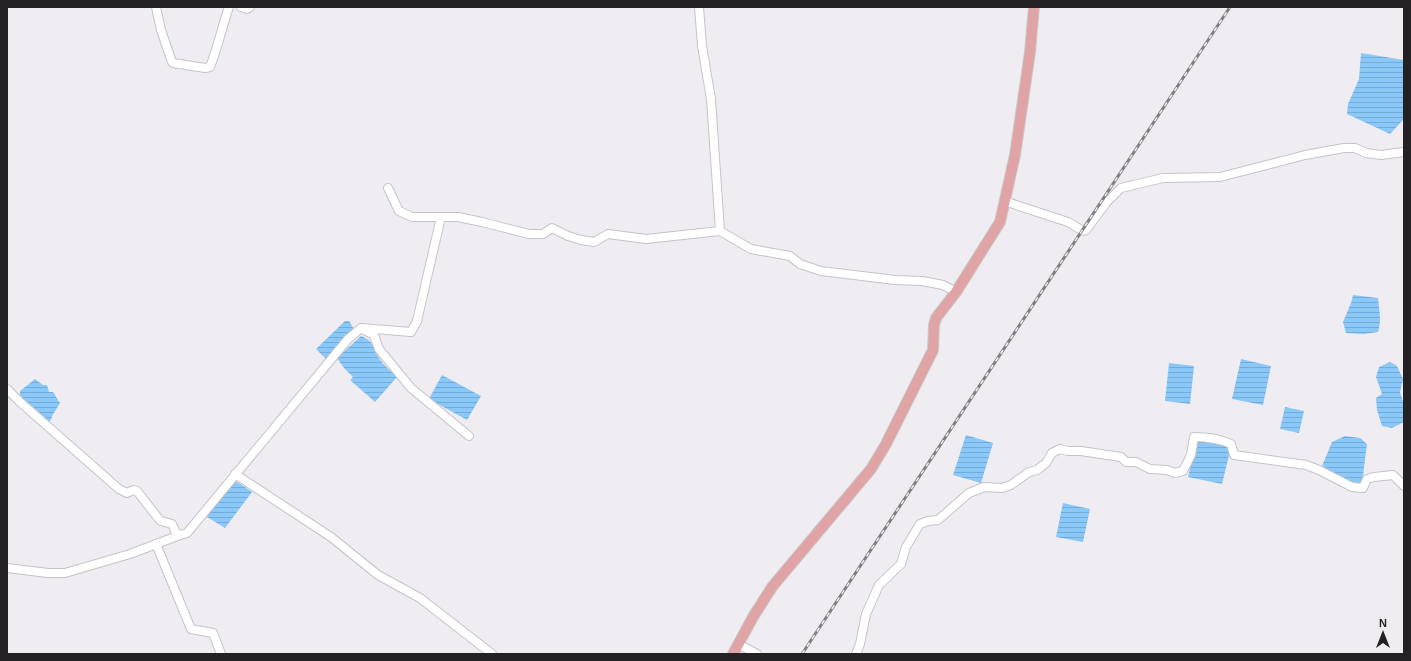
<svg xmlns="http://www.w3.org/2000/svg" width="1411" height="661" viewBox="0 0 1411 661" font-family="Arial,sans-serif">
  <defs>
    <pattern id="water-rules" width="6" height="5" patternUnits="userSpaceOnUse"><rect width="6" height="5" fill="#89c8f8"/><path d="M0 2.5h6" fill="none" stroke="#76acd4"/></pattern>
  </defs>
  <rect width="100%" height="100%" fill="#f0edf2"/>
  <g fill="url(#water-rules)">
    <path d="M1361 53 1404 60V119L1390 134 1347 114 1348 104 1359 79Z"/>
    <path d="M1353 295 1378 298C1379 309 1382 321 1378 332L1364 334 1346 333 1343 322 1351 303Z"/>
    <path d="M345 321H349L354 329 326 359 316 349Z"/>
    <path d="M361 336C375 342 372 347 379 358 383 365 391 371 397 377L375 402 350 380 353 377 344 368 337 358Z"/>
    <path d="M1241 359 1271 366 1263 405 1232 399Z"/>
    <path d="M1390 362 1397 366 1403 379 1400 392 1404 405V422L1392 428 1382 426 1377 410 1376 398 1382 394 1376 377 1379 367Z"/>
    <path d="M1169 363 1194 366 1190 404 1165 401Z"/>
    <path d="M442 375 481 396 467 420 429 399Z"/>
    <path d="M35 379 43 385H47L49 392H53L60 403 52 416 51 420 45 423 20 395V391Z"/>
    <path d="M1285 407 1304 411 1299 433 1280 429Z"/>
    <path d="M966 435 993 443 981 483 953 475Z"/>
    <path d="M1345 436 1360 438 1367 444 1362 483 1345 481 1322 466 1332 442Z"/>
    <path d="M1197 439 1231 447 1222 484 1188 477Z"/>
    <path d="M232 481 239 483 252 492 225 528 207 517 212 507Z"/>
    <path d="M1063 503 1090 509 1083 542 1056 537Z"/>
  </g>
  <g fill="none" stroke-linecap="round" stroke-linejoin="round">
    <g stroke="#c7c3c9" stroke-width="10">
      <g id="minor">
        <path d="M156 7 161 30 172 62 173 63 205 68 210 67C218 47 222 27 229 7"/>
        <path d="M241 7 247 9 250 7"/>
        <path d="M699 7 702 46 711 99 720 231"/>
        <path d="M1004 201 1068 222 1083 231 1086 230 1106 203 1121 188 1163 178 1220 177 1305 155 1344 148H1355L1366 153 1381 155 1404 152"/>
        <path d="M441 217H458L482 222 529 234H543L552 228 568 236 581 240 594 242 608 234 646 239 720 231 751 249 790 256 800 264 821 271 895 280 922 281 943 285 956 292"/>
        <path d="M364 330 374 335 379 349 411 388 469 436"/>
        <path d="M7 389 20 402 119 489 127 493 133 490 137 491 158 518 161 521 172 524 176 533 180 535 187 533 348 339 361 328 411 332 417 321 441 217H412L399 211 388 188"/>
        <path d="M235 474 331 537 378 575 420 598 492 654"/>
        <path d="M156 544 191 629 213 633 221 654"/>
        <path d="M7 568 48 573H65L130 554 180 535"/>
        <path d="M738 644 757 654"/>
        <path d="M856 654 860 644 866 614 879 585 901 564 906 547 920 524 928 521 938 520 969 493 984 487 1002 488 1011 485 1029 472 1037 470 1046 463 1052 453 1060 449 1068 451H1081L1121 457 1126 462H1136L1150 469 1167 470 1175 473 1183 471 1191 455 1194 437C1206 437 1220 439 1231 444L1234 455 1306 465 1319 470 1352 487 1363 488 1367 479 1374 477 1393 475 1404 486"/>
      </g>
    </g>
    <g stroke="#cacaca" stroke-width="12">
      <path id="major" d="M733 654 753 617 772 587 871 469 886 444 933 350 934 325 936 318 956 292 1000 222 1015 155 1030 52 1034 7"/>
    </g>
    <use href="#minor" stroke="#fff" stroke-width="8"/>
    <use href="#major" stroke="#e0a4a6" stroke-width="10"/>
    <g stroke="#817e82" stroke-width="3">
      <path id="rail" d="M802 654 1230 7"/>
    </g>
    <use href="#rail" stroke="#f0edf2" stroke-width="1.5" stroke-dasharray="4.5" stroke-linecap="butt"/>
  </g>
  <rect width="1411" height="661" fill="none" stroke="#232123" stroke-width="16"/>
  <g transform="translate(1383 633)" stroke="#f0edf2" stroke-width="3" paint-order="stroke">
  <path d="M0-3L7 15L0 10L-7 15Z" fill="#232123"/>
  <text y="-6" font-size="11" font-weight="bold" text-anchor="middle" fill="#232123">N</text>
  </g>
</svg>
